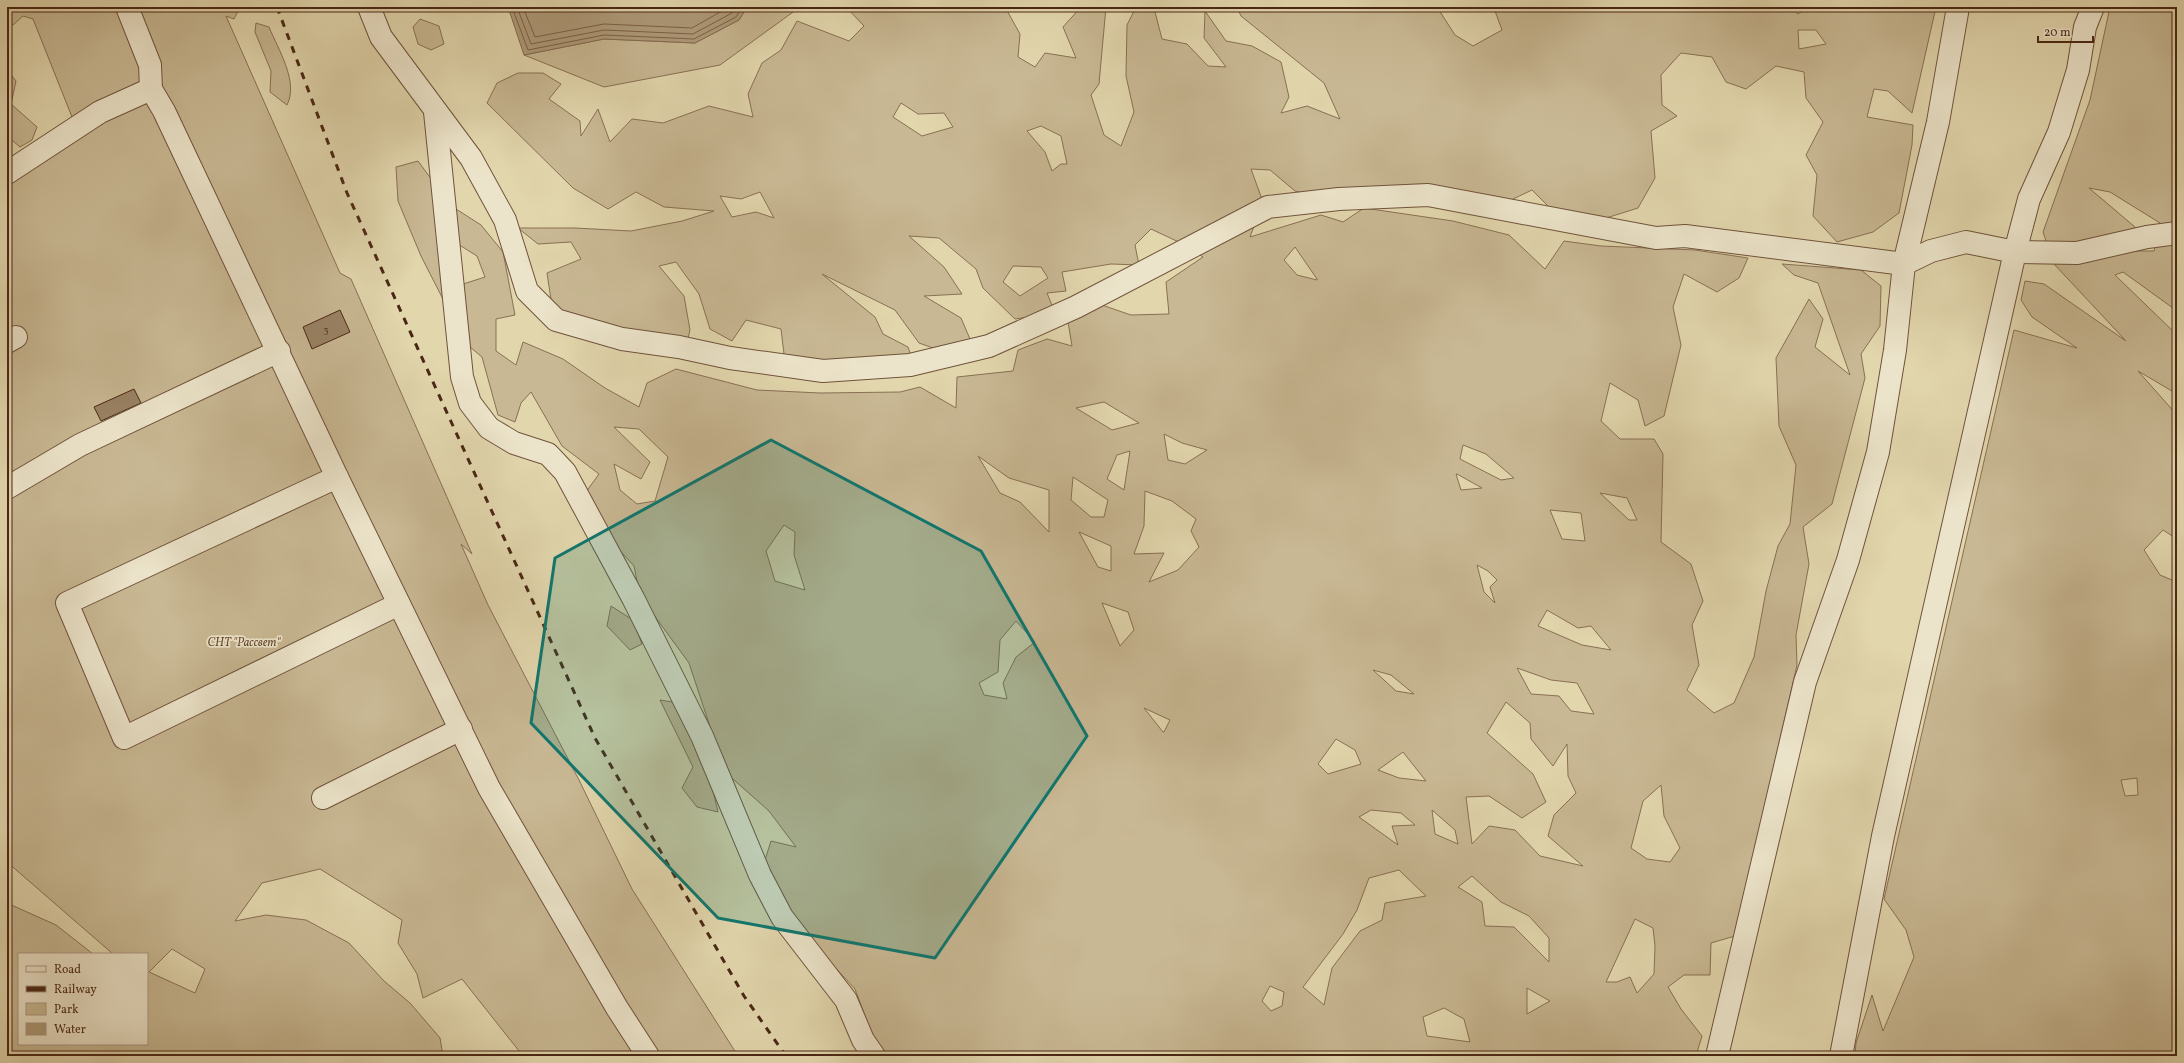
<svg xmlns="http://www.w3.org/2000/svg" width="2184" height="1063" viewBox="0 0 2184 1063" font-family="Vollkorn,serif">
  <rect width="100%" height="100%" fill="#e2d6ad"/>
  <filter id="stains"><feTurbulence type="fractalNoise" baseFrequency=".005" numOctaves="4"/><feColorMatrix values="0 0 0 0 .2 0 0 0 0 .09 0 0 0 0 .02 0 0 0 .5 -.17"/></filter>
  <radialGradient id="worn" r=".72"><stop offset=".6" stop-color="#630" stop-opacity="0"/><stop offset="1" stop-color="#630" stop-opacity=".3"/></radialGradient>
  <g fill="#c8b893" stroke="#897054" fill-rule="evenodd">
    <path d="M7 7H236L238 11 234 19 226 16 340 273 351 279 472 554 461 544 488 605 579 780 632 889 738 1056H523L462 979 423 998 417 974 398 943 402 920 320 869 262 883 235 921 266 915 306 920 349 943 384 981 410 1003 440 1038 443 1056H7V903L56 925 93 954H19V1044H147V954H113L7 862V160L74 122 33 19 23 16 13 25 7 17ZM172 949 205 969 195 993 149 972Z"/>
    <path d="M747 7H800L720 65 604 87 524 55 604 39 695 43 739 20Z"/>
    <path d="M846 7H1005L1020 34 1018 57 1035 67 1045 53 1076 58 1063 27 1081 7H1106L1099 84 1091 95 1104 135 1121 146 1134 112 1126 76 1127 25 1136 7 1154 8 1162 39 1187 44 1208 66 1226 67 1204 38 1205 11 1226 41 1252 46 1281 62 1289 97 1281 113 1307 106 1340 119 1324 83 1241 16 1237 7H1437L1455 35 1473 46 1502 30 1495 11 1490 7H1791L1798 14 1809 7H1936L1912 113 1888 91 1874 89 1867 117 1913 125 1912 145 1899 213 1873 232 1837 242 1813 216 1817 175 1806 155 1823 122 1806 98 1804 72 1776 66 1746 89 1726 82 1712 57 1681 53 1661 75 1662 105 1677 116 1651 131 1655 178 1638 208 1603 219 1554 212 1532 190 1511 200H1328L1295 191 1270 170 1251 169 1263 202 1250 237 1321 215 1343 222 1364 208 1453 221 1509 235 1545 269 1564 241 1601 246 1695 250 1748 258 1739 278 1717 292 1684 274 1673 307 1681 345 1664 416 1645 426 1638 400 1610 383 1601 421 1620 439H1654L1663 454 1661 542 1691 564 1703 601 1692 625 1699 665 1687 690 1714 713 1734 703 1754 657 1766 591 1778 546 1790 524 1796 465 1779 426 1776 358 1809 299 1823 319 1815 347 1850 375 1818 283 1794 275 1782 264 1861 270 1881 286 1880 326 1861 354 1865 378 1832 504 1803 527 1809 564 1796 635 1797 665 1735 936 1711 943 1710 975H1684L1668 987 1681 1009 1702 1036 1696 1056H883L877 1048 855 989 796 925 764 863 771 841 796 847 769 811 725 772 689 663 640 596 634 566 602 531 586 492 599 474 562 446 531 392 521 403 515 422 498 415 482 357 464 342 457 286 485 277 477 256 453 241 456 209 481 225 503 252 515 315 496 319V351L516 365 523 342 563 359 605 388 639 407 647 383 676 369 757 390 820 393 900 392 920 387 956 408 957 377 1013 371 1018 350 1047 339 1072 346 1068 322 1093 302 1131 315 1169 314 1166 282 1203 257 1183 244 1151 229 1135 245 1139 265 1111 264 1062 272 1066 291 1047 293 1055 313 1015 319 983 288 976 269 939 238 909 236 944 267 962 294 924 296 961 318 973 346 961 358 919 343 895 310 822 274 875 317 883 334 908 347 915 368 803 371 784 354 781 329 746 320 732 341 710 329 699 294 676 262 659 266 684 296 690 330 686 347 630 341 552 306 547 273 581 259 571 242 538 244 518 228H575L631 231 682 221 714 211 664 207 636 192 608 209 573 188 487 103 497 83 518 73H543L561 84 549 99 580 121 581 136 598 109 610 142 632 119 663 123 709 106 753 117 748 94 762 63 781 50 797 21 849 41 864 26ZM1798 30H1816L1826 44 1799 49ZM901 103 918 114 944 113 953 127 922 136 893 117ZM1041 126 1061 136 1067 164H1061L1052 171 1045 152 1027 131ZM760 192 774 218 756 212 732 217 720 196 741 199ZM1295 247 1317 279V280L1297 275 1284 260ZM1013 266 1041 267 1048 278 1020 296 1003 282ZM1104 402 1139 423 1112 430 1076 408ZM614 427 639 429 668 457 655 501 637 504 620 490 614 464 641 479 650 462ZM1164 434 1182 443 1207 450 1185 464 1168 460ZM1463 445 1486 454 1514 478 1501 480 1460 459ZM1130 451 1124 490 1107 479 1117 455ZM978 456 1009 478 1049 490V532L1020 502 1000 493ZM1456 474H1457L1482 488 1461 490ZM1073 477 1108 500 1104 517H1091L1071 500ZM1145 491 1172 501 1196 519 1191 531 1199 547 1178 570 1149 582 1164 553 1134 554 1144 526ZM1600 493 1627 498 1637 520H1629ZM1550 510 1581 513 1585 541 1562 539ZM784 525 795 532 794 555 805 590 775 581 766 551ZM1079 532 1111 546V571L1098 567ZM1477 565 1488 571 1497 580 1490 587 1495 603 1484 592ZM1102 603 1128 612 1134 630 1120 646ZM1547 610 1578 628 1591 626 1611 650 1582 645 1538 626ZM1016 621 1035 642 1016 657 1003 683 1007 699 984 695 979 683 998 672 1000 640ZM1517 668 1551 680 1577 683 1594 714 1571 711 1559 696 1531 694ZM1373 670 1391 675 1414 694 1396 691ZM1506 702 1530 723 1531 739 1553 766 1567 744 1568 776 1576 793 1554 815 1548 836 1583 866 1540 856 1515 830 1489 826 1472 844 1466 797 1489 796 1522 818 1546 802 1533 774 1487 733ZM1144 708 1170 720 1164 732H1163ZM1336 739 1355 750 1361 764 1328 774 1318 764ZM1403 752 1426 781 1399 778 1378 770ZM1661 785 1664 816 1680 848 1670 862 1647 859 1631 848 1643 801ZM1371 810 1401 813 1415 825 1392 826 1398 845 1359 817ZM1432 810 1455 830 1458 844 1435 834ZM1399 870 1426 896 1385 903 1382 920 1360 931 1332 968 1324 1005 1303 987 1343 934 1357 910 1369 878ZM1472 876 1501 902 1529 916 1549 938V962L1514 927 1485 926 1482 902 1458 887ZM1635 919 1653 928 1655 946 1654 974 1637 993 1630 977 1617 982H1606ZM1270 986 1284 992 1282 1006 1271 1011 1262 1001ZM1527 988 1550 1001 1527 1014ZM1444 1008 1464 1019 1470 1042 1427 1036 1423 1017Z"/>
    <path d="M2110 7H2177V311L2123 272 2115 275 2177 335V394L2138 371 2177 415V539L2163 530 2144 550 2160 575 2177 582V1056H1855L1856 1043 1872 995 1883 1031 1914 957 1906 930 1884 899 2014 330 2077 348 2032 317 2021 300 2025 281 2044 284 2126 341 2054 264 2043 232 2090 100ZM2089 188 2110 192 2160 223 2154 251H2132L2135 227ZM2137 778 2138 795 2125 796 2121 780Z"/>
    <path d="M420 19 439 26 444 44 431 50 418 44 413 27Z"/>
    <path d="M256 23 269 27C278 49 299 82 287 105L270 92 271 71 255 32Z"/>
    <path d="M7 49V70L16 81 11 104 37 127 32 140 20 147 7 136Z"/>
    <path d="M418 161 432 180 448 309 421 256 398 201 396 167Z"/>
    <path d="M611 606 633 620 642 644 630 650 607 626Z"/>
    <path d="M660 700 678 703 707 765 718 812 697 807 682 788 693 767Z"/>
  </g>
  <path fill="#ae9a79" stroke="#866c51" d="M508 7H747L739 20 695 43 604 39 524 55Z"/>
  <g fill="none" stroke-linecap="round" stroke-linejoin="round">
    <g stroke="#7c6047" stroke-width="1">
      <path d="M512 7 528 50 604 35 694 39 736 17 742 7"/>
      <path d="M517 7 531 44 604 30 693 34 732 13 736 7"/>
      <path d="M523 7 535 37 604 24 692 28 729 7"/>
    </g>
  </g>
  <g fill="#998264" stroke="#4a2715">
    <path d="M340 310 350 332 312 349 303 327Z"/>
    <path d="M134 389 141 403 101 421 94 407Z"/>
  </g>
  <g fill="none" stroke-linecap="round" stroke-linejoin="round">
    <g stroke="#70533b" stroke-width="24">
      <g id="minor">
        <path d="M127 7 150 65 151 89 164 111 337 477 489 788 617 1008 648 1056"/>
        <path d="M369 7 381 37 471 158 505 220 527 291 556 320 622 339 679 347 730 358 823 371 910 365 989 346 1076 307 1268 207 1339 199 1428 195 1656 238 1685 236 1904 264 1931 251 1966 242 2015 252 2077 253 2147 237 2177 233"/>
        <path d="M435 112 462 377 470 403 489 428 514 443 548 454 565 472 633 598 702 736 760 875 782 917 846 1000 863 1040 874 1056"/>
        <path d="M7 173 100 112 151 89"/>
        <path d="M7 342 16 337"/>
        <path d="M337 477 67 603 124 738 399 604"/>
        <path d="M7 488 80 445 279 351"/>
        <path d="M323 798 461 729"/>
        <path d="M1717 1056 1805 682 1848 560 1878 452 1895 350 1904 264 1938 122 1958 7"/>
        <path d="M1841 1056 1883 836 2015 252 2029 199 2059 132 2078 70 2085 27 2093 7"/>
      </g>
    </g>
    <use href="#minor" stroke="#ece4ca" stroke-width="22"/>
    <path stroke="#4a2715" stroke-width="3" stroke-dasharray="7 7" stroke-linecap="butt" d="M277 7 347 193 595 738 744 996 786 1056"/>
  </g>
  <path fill="#0f766e" fill-opacity="0.2" stroke="#0f766e" stroke-width="3" stroke-linejoin="round" d="M771 440 981 551 1087 736 935 958 718 918 531 723 555 558Z"/>
  <g text-anchor="middle" dominant-baseline="central" stroke-width="3.5" stroke-linejoin="round" paint-order="stroke">
    <g font-size="10" fill="#5e3e29">
      <text x="326" y="330">3</text>
    </g>
    <g font-size="12" font-style="italic" fill="#63442e" stroke="#ece4ca">
      <text x="244" y="643">СНТ "Рассвет"</text>
    </g>
  </g>
  <rect width="2184" height="1063" fill="none" stroke="#e2d6ad" stroke-width="24"/>
  <rect x="8" y="8" width="2168" height="1047" fill="none" stroke="#4a2715" stroke-width="2"/>
  <rect x="12" y="12" width="2160" height="1039" fill="none" stroke="#4a2715"/>
  <rect x="18" y="953" width="130" height="92" fill="#ece4ca" stroke="#ab9882"/>
  <rect x="26" y="966" width="20" height="6" fill="#ece4ca" stroke="#ab9882"/>
  <text x="54" y="973" font-size="12" fill="#4a2715">Road</text>
  <rect x="26" y="986" width="20" height="6" fill="#4a2715" stroke="#ab9882"/>
  <text x="54" y="993" font-size="12" fill="#4a2715">Railway</text>
  <rect x="26" y="1003" width="20" height="12" fill="#c8b893" stroke="#ab9882"/>
  <text x="54" y="1013" font-size="12" fill="#4a2715">Park</text>
  <rect x="26" y="1023" width="20" height="12" fill="#ae9a79" stroke="#ab9882"/>
  <text x="54" y="1033" font-size="12" fill="#4a2715">Water</text>
  <path d="M2038 36v6h55v-6" fill="none" stroke="#4a2715" stroke-width="2"/>
  <text x="2044" y="36" font-size="12" fill="#4a2715" stroke="#ece4ca" stroke-width="3" paint-order="stroke">20 m</text>
  <rect width="100%" height="100%" filter="url(#stains)"/>
  <rect width="100%" height="100%" fill="url(#worn)"/>
</svg>
